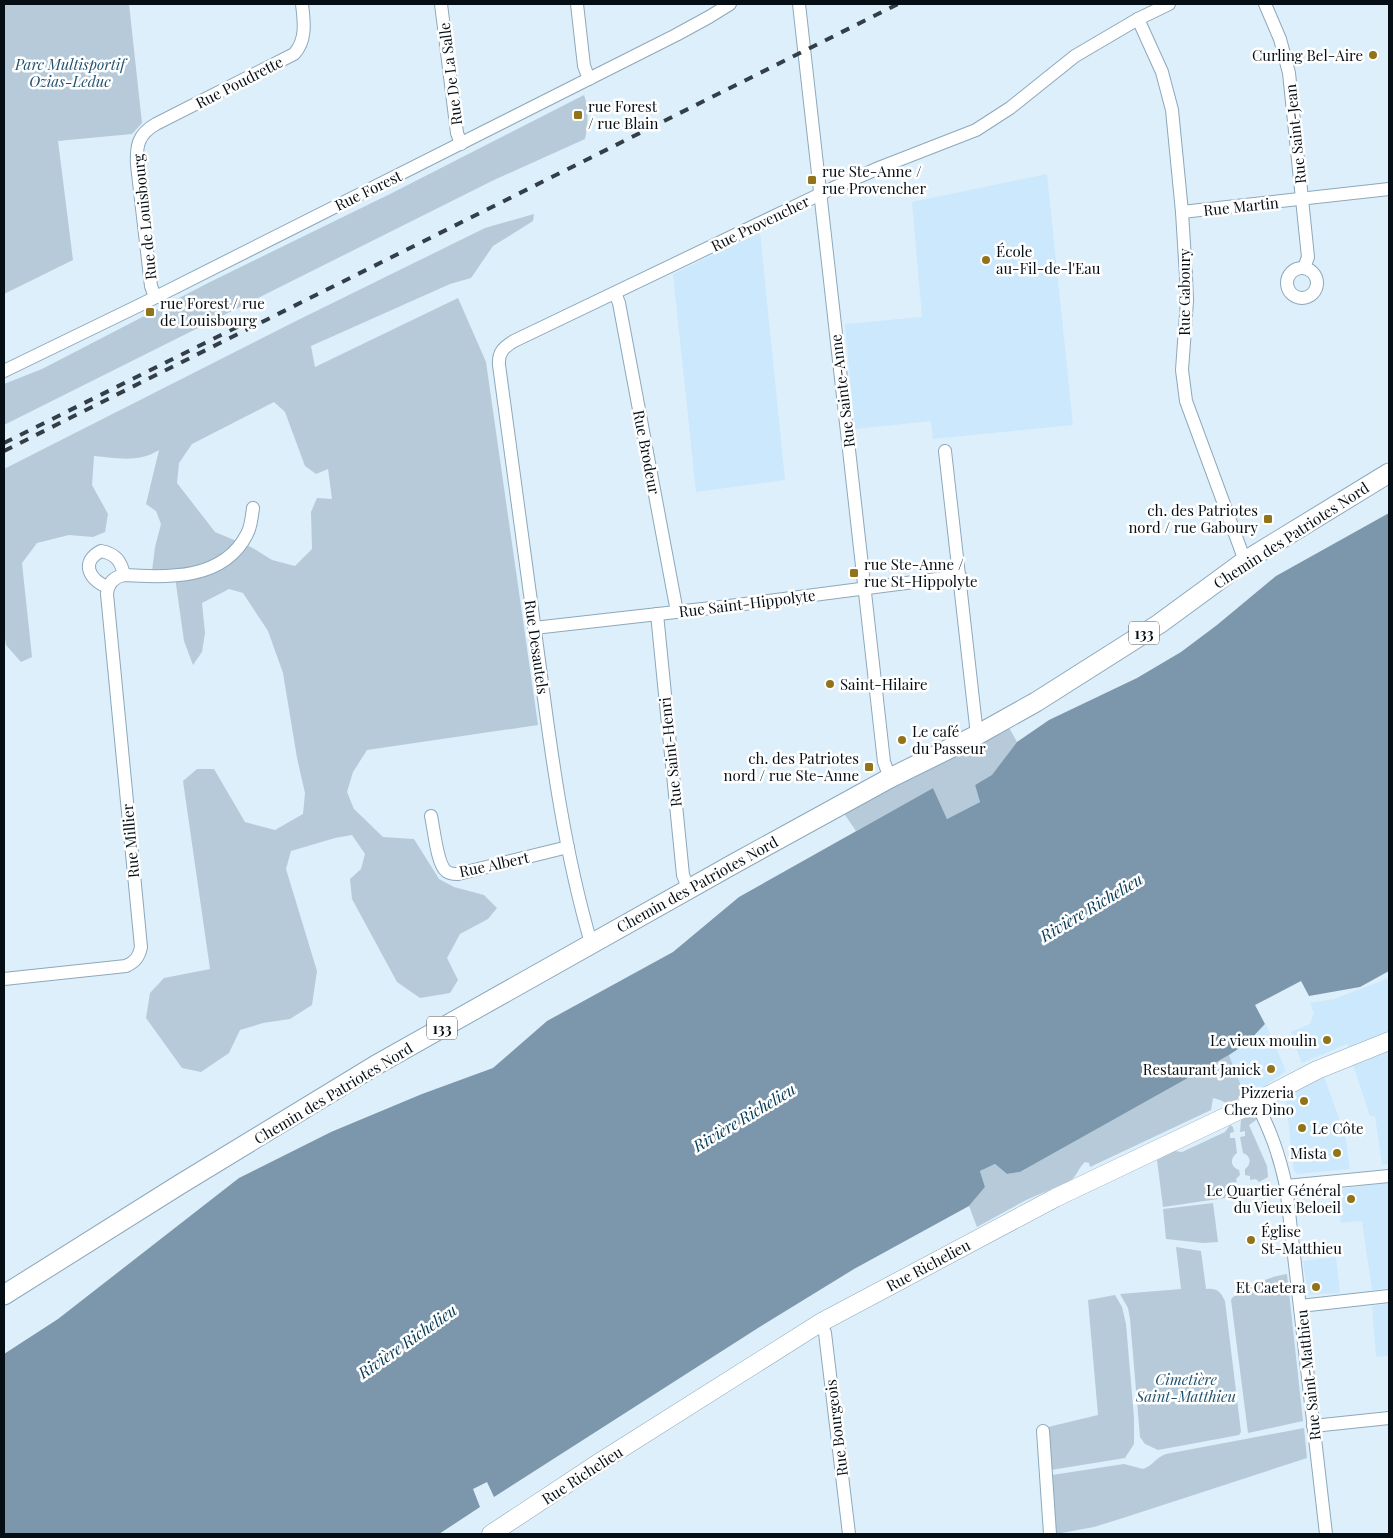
<svg xmlns="http://www.w3.org/2000/svg" width="1393" height="1538" viewBox="0 0 1393 1538" font-family="'Playfair Display',serif">
  <rect width="100%" height="100%" fill="#ddeffb"/>
  <g fill="#cce8fd">
    <path d="M1047 174 1073 425 933 439 931 421 855 429 845 324 922 317 912 202Z"/>
    <path d="M760 232 785 480 696 492 673 274Z"/>
    <path d="M1389 978V1031L1349 1047 1347 1044 1302 1063 1295 1045H1293L1291 1032 1310 1024 1314 1013 1310 1003 1334 999Z"/>
    <path d="M1266 1024 1286 1071 1265 1086 1245 1096 1229 1055 1247 1043Z"/>
    <path d="M1389 1051V1164L1382 1165 1375 1116H1370L1353 1065Z"/>
    <path d="M1324 1077 1342 1126 1344 1127 1350 1169 1298 1174 1294 1171 1286 1102 1292 1094Z"/>
    <path d="M1389 1183V1288L1372 1290 1362 1221 1341 1223 1337 1189Z"/>
    <path d="M1336 1257 1340 1293 1308 1295 1303 1261Z"/>
    <path d="M1389 1304V1356L1376 1357 1372 1306Z"/>
  </g>
  <g fill="#b6cad9" fill-rule="evenodd">
    <path d="M4 4H129L142 123 132 134 58 141 73 260 4 294Z"/>
    <path d="M584 95C589 108 588 125 585 139L494 180 4 425V384L42 369 210 282 392 193Z"/>
    <path d="M534 214 533 221 493 246 471 278 450 284 311 346 315 367 458 298 486 362 538 725 367 750 353 772 347 792 354 809 383 837 414 839 439 879 454 887 484 895 497 908 488 919 460 934 447 958 458 980 450 993 420 998 397 982 352 899 350 879 361 869 365 854 352 835 335 838 291 851 286 869 317 971 312 1005 290 1019 263 1023 240 1030 229 1053 201 1072 182 1068 146 1018 150 993 164 978 210 969 183 781 197 769H214L245 822 275 830 303 814 305 793 297 758 283 673 268 631 243 593 229 589 202 603 205 633 202 652 193 665 184 641 174 570 152 571 155 547 161 524 156 511 146 504 159 450C139 463 116 458 94 456L92 485 108 514 105 532 93 537 69 535 37 543 22 563 32 657 21 662 6 645 4 631V469L296 321 485 228ZM274 402 285 412 305 466 316 474 328 469 332 499 317 498 311 512 312 549 295 566 272 560 251 547 215 532 177 483 179 463 192 444Z"/>
    <path d="M1007 724 1017 742 992 776 975 785 980 802 947 819 933 788 856 831 841 809Z"/>
    <path d="M1229 1055 1245 1096 1228 1104 1220 1100 1213 1098 1211 1110 1090 1167 1089 1163 1085 1162C1078 1168 1078 1175 1070 1181L1026 1200 977 1227 969 1206 985 1187 980 1171 995 1164 1007 1174 1020 1172Z"/>
    <path d="M1253 1113 1256 1116V1120L1249 1125 1267 1166 1268 1177 1259 1182 1256 1179 1250 1180V1176L1245 1175V1169C1252 1164 1251 1156 1243 1153L1240 1137 1245 1136V1131L1240 1132 1241 1120Z"/>
    <path d="M1230 1125 1233 1127 1234 1132 1230 1133V1138H1235L1237 1153C1229 1159 1231 1167 1239 1170L1240 1175 1236 1179 1237 1182 1231 1183 1229 1186 1230 1195 1225 1198 1163 1207 1157 1160 1175 1151 1182 1152 1225 1132Z"/>
    <path d="M1213 1203 1218 1242 1203 1243 1166 1239 1163 1209Z"/>
    <path d="M1176 1247 1201 1251 1206 1289C1217 1288 1220 1291 1225 1301L1241 1432 1239 1435 1158 1450 1145 1444 1140 1437 1130 1319 1128 1308 1120 1294 1181 1289Z"/>
    <path d="M1287 1274 1303 1421 1248 1433 1231 1300 1233 1297C1250 1287 1266 1277 1287 1274Z"/>
    <path d="M1115 1295 1122 1307 1126 1324 1134 1418V1444L1125 1458 1051 1470 1048 1427 1098 1415 1088 1300Z"/>
    <path d="M1304 1428 1307 1458 1123 1518 1094 1527 1056 1534 1052 1475 1124 1464 1143 1469C1153 1466 1156 1457 1166 1454Z"/>
  </g>
  <path fill="#7c97ab" d="M1389 513V971L1360 987 1309 996 1301 981 1255 1005 1265 1024 1247 1043 1229 1055 1020 1172 1007 1174 995 1164 980 1171 985 1187 969 1206 854 1269 758 1328 494 1497 487 1482 473 1489 480 1507 439 1534H4V1354L58 1319 239 1178 331 1132 422 1094 493 1068 547 1021 673 952 739 897 933 788 947 819 980 802 975 785 992 775 1017 742 1049 720 1137 678 1181 652 1217 625 1276 576Z"/>
  <g fill="none" stroke-linecap="round" stroke-linejoin="round">
    <g stroke="#8da8bb" stroke-width="14">
      <g id="street">
        <path d="M441 4 457 133 461 144"/>
        <path d="M577 4 584 66 589 79"/>
        <path d="M799 4 884 762 890 778"/>
        <path d="M1265 4 1280 39 1289 73 1308 257 1304 268"/>
        <path d="M1138 19 1162 72 1172 110 1182 212 1186 276 1187 301 1182 370 1186 401 1245 561"/>
        <path d="M1182 212 1389 189"/>
        <circle cx="1302" cy="283" r="15"/>
        <path d="M615 293 619 303 677 612"/>
        <path d="M155 297 151 286 137 165C136 146 138 134 156 124L294 54C307 40 304 21 302 4"/>
        <path d="M4 371 140 305 676 35 709 17 730 4"/>
        <path d="M945 451 977 735"/>
        <path d="M107 587C89 579 80 562 101 551 116 554 121 561 124 575"/>
        <path d="M657 614 683 875 688 888"/>
        <path d="M534 628 729 606 960 576"/>
        <path d="M431 816C434 829 437 864 446 871 449 874 454 874 458 874L568 847"/>
        <path d="M591 943C565 854 552 760 540 668 526 567 513 466 499 365 498 352 504 347 514 341L831 189 881 167 976 130 1010 108 1075 56 1138 19 1169 4"/>
        <path d="M4 979 126 966C135 962 139 957 141 947L107 594C108 583 114 577 124 575 168 578 224 580 247 534 251 527 252 516 253 508"/>
        <path d="M1256 1102C1271 1132 1279 1154 1286 1186L1326 1534"/>
        <path d="M1286 1186 1389 1176"/>
        <path d="M1300 1306 1389 1296"/>
        <path d="M820 1323 825 1333 849 1534"/>
        <path d="M1313 1426 1389 1418"/>
        <path d="M1043 1431 1050 1534"/>
      </g>
    </g>
    <g stroke="#8da8bb" stroke-width="19">
      <path id="secondary" d="M491 1534 600 1462 820 1323 1055 1198 1244 1108 1317 1070 1389 1041"/>
    </g>
    <g stroke="#8da8bb" stroke-width="21">
      <path id="primary" d="M4 1295 179 1185 376 1065 737 862 890 778 977 735 1036 702 1159 624 1245 561 1389 473"/>
    </g>
    <use href="#street" stroke="#fff" stroke-width="12"/>
    <use href="#secondary" stroke="#fff" stroke-width="18"/>
    <use href="#primary" stroke="#fff" stroke-width="19"/>
    <g stroke="#333e46" stroke-width="4" stroke-dasharray="9 9" stroke-linecap="butt">
      <path d="M4 443 243 324"/>
      <path d="M4 451 898 4"/>
    </g>
  </g>
  <g fill="#91741a" stroke="#fff" stroke-width="2">
    <circle cx="1373" cy="55" r="5"/>
    <rect x="573" y="110" width="10" height="10" rx="2.5"/>
    <rect x="807" y="175" width="10" height="10" rx="2.5"/>
    <circle cx="986" cy="260" r="5"/>
    <rect x="145" y="307" width="10" height="10" rx="2.5"/>
    <rect x="1263" y="514" width="10" height="10" rx="2.5"/>
    <rect x="849" y="568" width="10" height="10" rx="2.5"/>
    <circle cx="830" cy="684" r="5"/>
    <circle cx="902" cy="740" r="5"/>
    <rect x="864" y="762" width="10" height="10" rx="2.5"/>
    <circle cx="1327" cy="1040" r="5"/>
    <circle cx="1271" cy="1069" r="5"/>
    <circle cx="1304" cy="1101" r="5"/>
    <circle cx="1302" cy="1128" r="5"/>
    <circle cx="1337" cy="1153" r="5"/>
    <circle cx="1351" cy="1199" r="5"/>
    <circle cx="1251" cy="1240" r="5"/>
    <circle cx="1316" cy="1287" r="5"/>
  </g>
  <g text-anchor="middle" dominant-baseline="central" stroke-width="5" stroke-linejoin="round" paint-order="stroke">
    <g fill="#fff" stroke="#50565b" stroke-width="1">
      <rect x="1129" y="621.5" width="30" height="23" rx="4"/>
      <rect x="427" y="1016.5" width="30" height="23" rx="4"/>
    </g>
    <g font-size="14" font-weight="bold" fill="#050e15">
      <text x="1144" y="633">133</text>
      <text x="442" y="1028">133</text>
    </g>
    <g font-size="15" fill="#050e15" stroke="#fff" text-anchor="end">
      <text x="1363" y="55">Curling Bel-Aire</text>
      <text x="588" y="106" text-anchor="start">rue Forest<tspan x="588" dy="17">/ rue Blain</tspan></text>
      <text x="822" y="171" text-anchor="start">rue Ste-Anne /<tspan x="822" dy="17">rue Provencher</tspan></text>
      <text x="996" y="251" text-anchor="start">École<tspan x="996" dy="17">au-Fil-de-l'Eau</tspan></text>
      <text x="160" y="303" text-anchor="start">rue Forest / rue<tspan x="160" dy="17">de Louisbourg</tspan></text>
      <text x="1258" y="510">ch. des Patriotes<tspan x="1258" dy="17">nord / rue Gaboury</tspan></text>
      <text x="864" y="564" text-anchor="start">rue Ste-Anne /<tspan x="864" dy="17">rue St-Hippolyte</tspan></text>
      <text x="840" y="684" text-anchor="start">Saint-Hilaire</text>
      <text x="912" y="731" text-anchor="start">Le café<tspan x="912" dy="17">du Passeur</tspan></text>
      <text x="859" y="758">ch. des Patriotes<tspan x="859" dy="17">nord / rue Ste-Anne</tspan></text>
      <text x="1317" y="1040">Le vieux moulin</text>
      <text x="1261" y="1069">Restaurant Janick</text>
      <text x="1294" y="1092">Pizzeria<tspan x="1294" dy="17">Chez Dino</tspan></text>
      <text x="1312" y="1128" text-anchor="start">Le Côte</text>
      <text x="1327" y="1153">Mista</text>
      <text x="1341" y="1190">Le Quartier Général<tspan x="1341" dy="17">du Vieux Beloeil</tspan></text>
      <text x="1261" y="1231" text-anchor="start">Église<tspan x="1261" dy="17">St-Matthieu</tspan></text>
      <text x="1306" y="1287">Et Caetera</text>
    </g>
    <g font-size="15" font-style="italic" fill="#21516f" stroke="#fff">
      <text x="70" y="64">Parc Multisportif<tspan x="70" dy="17">Ozias-Leduc</tspan></text>
      <text x="1186" y="1379">Cimetière<tspan x="1186" dy="17">Saint-Matthieu</tspan></text>
    </g>
    <g font-size="15" fill="#050e15" stroke="#fff">
      <text transform="translate(450 74) rotate(-97)">Rue De La Salle</text>
      <text transform="translate(239 82) rotate(-27)">Rue Poudrette</text>
      <text transform="translate(1295 134) rotate(-96)">Rue Saint-Jean</text>
      <text transform="translate(368 190) rotate(-26)">Rue Forest</text>
      <text transform="translate(1241 206) rotate(-6)">Rue Martin</text>
      <text transform="translate(144 217) rotate(-96)">Rue de Louisbourg</text>
      <text transform="translate(760 223) rotate(-26)">Rue Provencher</text>
      <text transform="translate(1184 292) rotate(-90)">Rue Gaboury</text>
      <text transform="translate(842 391) rotate(-97)">Rue Sainte-Anne</text>
      <text transform="translate(647 452) rotate(79)">Rue Brodeur</text>
      <text transform="translate(1291 535) rotate(-33)">Chemin des Patriotes Nord</text>
      <text transform="translate(747 603) rotate(-7)">Rue Saint-Hippolyte</text>
      <text transform="translate(537 647) rotate(82)">Rue Desautels</text>
      <text transform="translate(670 752) rotate(-96)">Rue Saint-Henri</text>
      <text transform="translate(130 841) rotate(-95)">Rue Millier</text>
      <text transform="translate(494 864) rotate(-12)">Rue Albert</text>
      <text transform="translate(697 884) rotate(-29)">Chemin des Patriotes Nord</text>
      <text transform="translate(333 1093) rotate(-31)">Chemin des Patriotes Nord</text>
      <text transform="translate(928 1265) rotate(-28)">Rue Richelieu</text>
      <text transform="translate(1308 1375) rotate(-96)">Rue Saint-Matthieu</text>
      <text transform="translate(836 1428) rotate(-97)">Rue Bourgeois</text>
      <text transform="translate(582 1475) rotate(-33)">Rue Richelieu</text>
    </g>
    <g font-size="16" font-style="italic" fill="#013754" stroke="#fff">
      <text transform="translate(1091 907) rotate(-31)">Rivière Richelieu</text>
      <text transform="translate(744 1117) rotate(-31)">Rivière Richelieu</text>
      <text transform="translate(407 1341) rotate(-35)">Rivière Richelieu</text>
    </g>
  </g>
  <rect width="1393" height="1538" fill="none" stroke="#050e15" stroke-width="10"/>
</svg>
